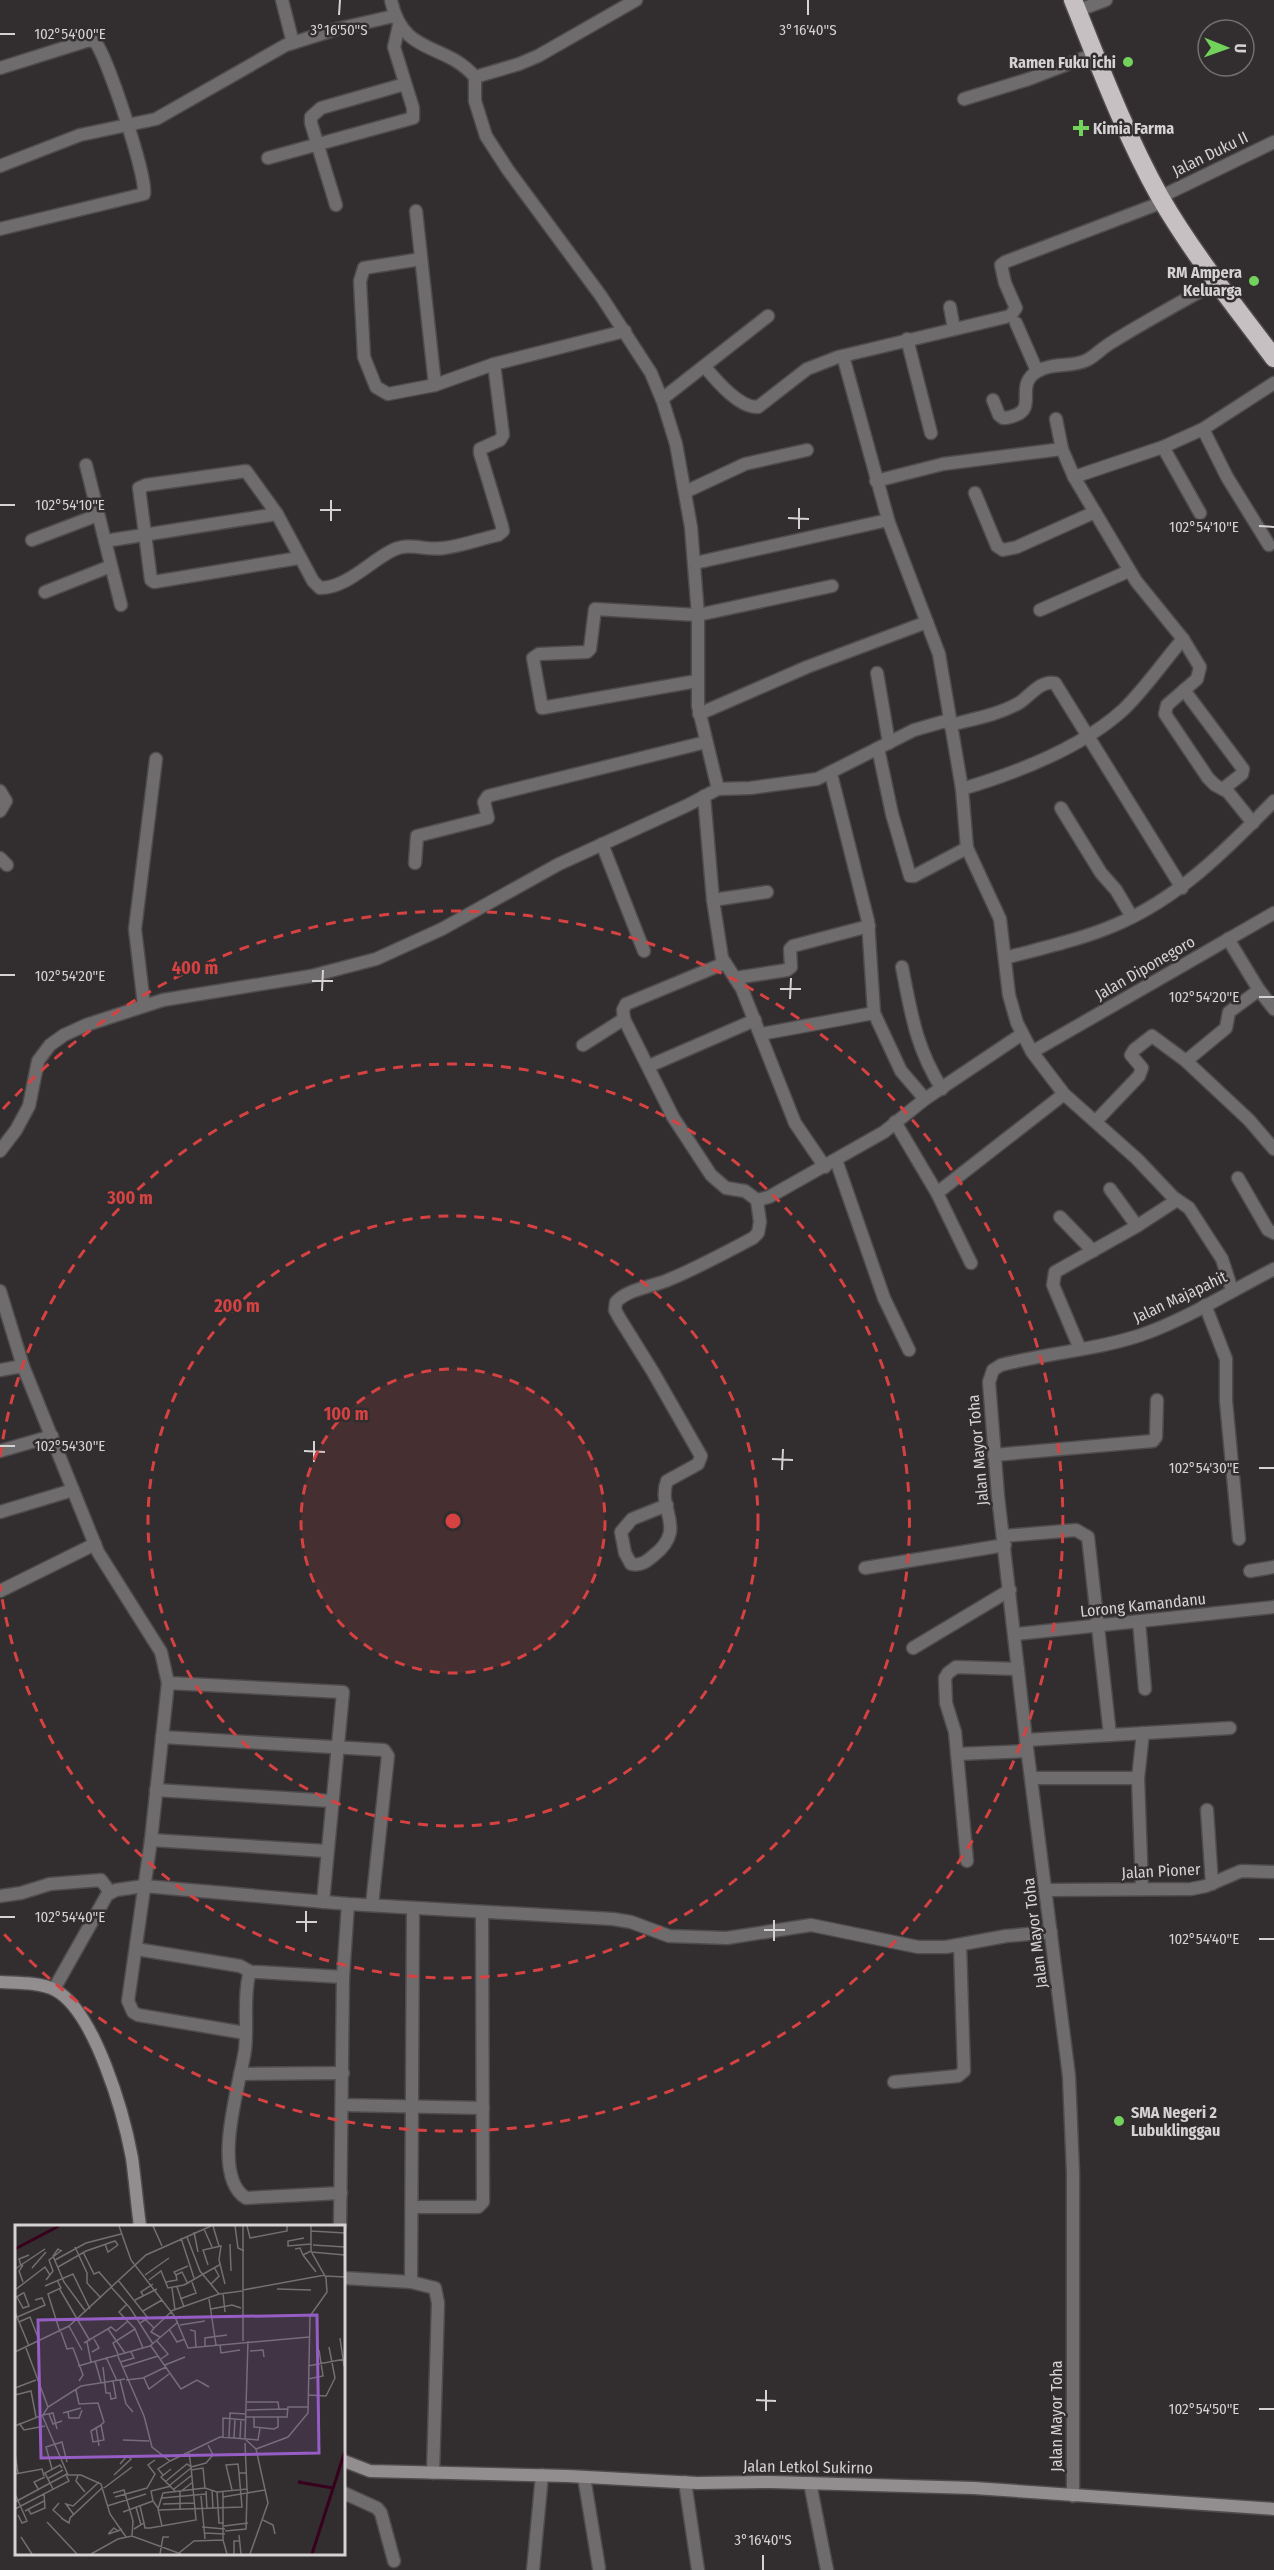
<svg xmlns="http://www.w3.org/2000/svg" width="1274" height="2570" viewBox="0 0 1274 2570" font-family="'Fira Sans Condensed',sans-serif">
  <rect width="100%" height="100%" fill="#322d2f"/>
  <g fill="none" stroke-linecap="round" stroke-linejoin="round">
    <g stroke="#4f4b4d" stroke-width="15">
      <g id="street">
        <path d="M282 0 293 43"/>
        <path d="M391 0C403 57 444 41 475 77V101L486 136 508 170 601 296 651 373 663 402 676 444 691 527 698 615V706L718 789"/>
        <path d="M1077 11 1106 0"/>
        <path d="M0 68 83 42 91 40 96 43C108 60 147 176 144 194L0 229"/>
        <path d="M475 77 519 64 538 56 636 0"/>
        <path d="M964 99 1029 79 1094 54"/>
        <path d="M268 158 413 118V108L394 47 399 25"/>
        <path d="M0 166 80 135 156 119 286 45 337 29 394 16"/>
        <path d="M1160 197 1274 142"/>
        <path d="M336 205 311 123V117L321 108 405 84"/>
        <path d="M416 211 435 385 494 364"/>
        <path d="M421 259 364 268 360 281 364 357 376 387 388 394 435 385"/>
        <path d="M950 307 954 329"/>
        <path d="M1016 323 1037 371"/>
        <path d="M907 339 931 433"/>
        <path d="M843 356 889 523 939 654 962 789 967 848 1000 919 1009 995 1017 1023 1032 1052 1064 1094 1137 1159 1173 1197 1189 1208 1222 1259 1232 1290"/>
        <path d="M705 367C716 380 739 408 758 407L807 369 838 357 1010 316 1016 308 1005 283 1001 265 1005 262 1163 202"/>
        <path d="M662 399 768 316"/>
        <path d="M993 400 999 415 1003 418C1008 418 1011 417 1016 415 1037 407 1014 384 1038 371 1053 362 1071 368 1087 360 1095 356 1101 349 1109 344 1144 322 1181 302 1217 282"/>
        <path d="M1056 419 1062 449 1074 477 1136 581 1183 639 1200 667 1197 679 1167 705 1165 714 1208 778 1215 785 1228 792 1253 823"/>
        <path d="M1203 429 1227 477 1269 545"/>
        <path d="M1163 447 1200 513"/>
        <path d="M86 465 121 605"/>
        <path d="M1074 477 1163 447 1203 429 1274 383"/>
        <path d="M876 481 943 464 1062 449"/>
        <path d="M685 492 745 464 807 450"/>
        <path d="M975 493 997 546 1003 550 1017 547 1095 512"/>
        <path d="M32 540 98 515"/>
        <path d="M105 541 277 514"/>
        <path d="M299 558 154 582 151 580 139 488 146 485 246 471 277 514 313 581 320 588C347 588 370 561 393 550 410 542 426 551 444 548 462 546 480 539 498 535L503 531 502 526 480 453V449L500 440 503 435 494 364 625 331"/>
        <path d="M695 563 888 520"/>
        <path d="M45 592 111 566"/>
        <path d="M1040 610 1129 571"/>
        <path d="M877 673 889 743"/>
        <path d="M697 681 542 708 533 658 539 654 587 652 590 649 595 609 698 615 832 586"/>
        <path d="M1184 690 1243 769 1242 774 1223 789"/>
        <path d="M699 714 807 667 927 622"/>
        <path d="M950 725C973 719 998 715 1019 703 1030 696 1040 680 1055 683L1182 888"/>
        <path d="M878 748 892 814 910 876H914L967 848"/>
        <path d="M831 774 868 921 874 1013 901 1071 925 1099"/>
        <path d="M962 789C1016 773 1080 749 1123 710 1145 689 1163 662 1183 639"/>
        <path d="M0 791 6 801 0 811"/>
        <path d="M704 796 713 900 722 958 742 989 795 1123 825 1167"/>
        <path d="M1061 808 1101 873 1116 890 1132 917"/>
        <path d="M602 844 644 951"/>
        <path d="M0 858 7 865"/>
        <path d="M415 863 417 836 488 818 484 802 488 796 706 742"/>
        <path d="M713 900 767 892"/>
        <path d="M1228 939 1259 990 1274 1009"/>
        <path d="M1005 958C1042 948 1080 940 1115 925 1179 898 1226 850 1274 801"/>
        <path d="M902 967C911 1013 916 1048 942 1089"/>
        <path d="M735 978 787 970 791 967 790 949 793 946 869 926"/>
        <path d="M144 1005 135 929 156 759"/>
        <path d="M761 1034 874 1013"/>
        <path d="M583 1045 624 1019"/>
        <path d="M1032 1052 1274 913"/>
        <path d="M1186 1061 1226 1028 1229 1012 1259 990"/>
        <path d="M649 1066 755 1020"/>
        <path d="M1096 1121 1139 1076 1142 1068 1131 1055 1134 1050 1152 1036 1186 1061 1249 1120 1274 1149"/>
        <path d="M895 1122 937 1193 1064 1094"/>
        <path d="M0 1151 16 1130 29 1106 38 1061 50 1045 64 1035 86 1025 163 1000 311 976 376 959 442 929 559 864 688 805 718 789 750 788 817 779 914 730 949 720"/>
        <path d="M836 1160 884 1298 909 1350"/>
        <path d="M1238 1178 1268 1230 1274 1233"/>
        <path d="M1110 1189 1137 1226"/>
        <path d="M937 1193 971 1263"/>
        <path d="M757 1200 769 1197 884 1132 925 1099 1022 1034"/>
        <path d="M1060 1217 1093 1251"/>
        <path d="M0 1291 23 1366 98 1552 161 1652 168 1683 151 1840 128 2001 133 2012 138 2015 245 2033"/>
        <path d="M1205 1305 1226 1359V1401L1239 1539"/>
        <path d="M1080 1349 1053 1285 1055 1272 1137 1226 1177 1200"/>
        <path d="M0 1370 23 1366"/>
        <path d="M0 1451 52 1436"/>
        <path d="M994 1455 1153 1441 1156 1437 1157 1400"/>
        <path d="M667 1505 632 1519 621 1532 625 1553 631 1564C640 1566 646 1562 653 1556 689 1528 656 1509 667 1481L698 1464 701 1456 653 1372 620 1319 615 1310 616 1302C628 1289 651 1287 668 1280 697 1268 725 1253 753 1238L758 1233 760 1222 757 1200 745 1191 726 1188 711 1175 673 1117 624 1019 623 1010 626 1004 725 963"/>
        <path d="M0 1512 73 1490"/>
        <path d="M1004 1536 1076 1530 1088 1537 1110 1735"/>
        <path d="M865 1568 1005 1545"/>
        <path d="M1250 1571 1274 1567"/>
        <path d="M0 1591 95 1544"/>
        <path d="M1139 1622 1145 1689"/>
        <path d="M1016 1634 1274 1607"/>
        <path d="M913 1648 1010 1590"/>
        <path d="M168 1683 343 1692 323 1902"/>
        <path d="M162 1737 384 1750 388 1756 372 1905"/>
        <path d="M1026 1740 1230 1728"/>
        <path d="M957 1754 1027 1751"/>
        <path d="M1031 1778H1138"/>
        <path d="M156 1790 332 1801"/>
        <path d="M1207 1810 1212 1884"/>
        <path d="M151 1840 326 1851"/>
        <path d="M967 1861 955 1732 946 1703 945 1678 948 1673 956 1667 1018 1669"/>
        <path d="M1142 1889 1138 1778 1143 1733"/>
        <path d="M1046 1890 1191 1889 1206 1886 1241 1871 1274 1872"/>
        <path d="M0 1896 21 1893 50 1884 101 1880 110 1892"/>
        <path d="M136 1949 240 1966 251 1972"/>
        <path d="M54 1989 107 1895 116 1890 144 1886 348 1904 613 1919 631 1922 669 1936 727 1938 811 1925 918 1947H946L1006 1936 1051 1932"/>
        <path d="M240 2074 343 2073"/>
        <path d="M894 2082 958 2076 964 2071 960 1945"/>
        <path d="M343 2105 483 2108"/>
        <path d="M341 2193 246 2198C210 2175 240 2084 245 2050 248 2025 243 2000 249 1975L251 1972H258L343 1977"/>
        <path d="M412 2207H478L483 2202 482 1912"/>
        <path d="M340 2226 343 1977 348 1904"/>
        <path d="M344 2278 411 2282 435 2288 438 2303 433 2473"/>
        <path d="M411 2282 413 1908"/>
        <path d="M584 2477 599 2568"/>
        <path d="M685 2482 698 2570"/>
        <path d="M810 2483 827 2570"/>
        <path d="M344 2493 377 2508 381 2513 394 2561"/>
        <path d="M1073 2496V2173L1069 2076 1026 1740 998 1496 989 1382 993 1370 1001 1365C1047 1353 1096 1350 1141 1335 1187 1319 1231 1291 1274 1269"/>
        <path d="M533 2570 542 2475"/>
      </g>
    </g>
    <g stroke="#4f4b4d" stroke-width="15">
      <g id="secondary">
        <path d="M0 1982C16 1983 40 1982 55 1990 95 2011 124 2115 132 2158 135 2180 137 2204 140 2226"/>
        <path d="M344 2461 370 2471 568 2476 697 2483 771 2482 974 2488 1274 2509"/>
      </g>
    </g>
    <g stroke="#4f4b4d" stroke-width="21">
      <path id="highway" d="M1073 0C1100 67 1125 134 1160 197 1193 254 1235 306 1274 358"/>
    </g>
    <use href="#street" stroke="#6f6c6d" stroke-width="12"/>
    <use href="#secondary" stroke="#928e90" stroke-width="12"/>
    <use href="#highway" stroke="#c7c0c2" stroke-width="18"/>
  </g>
  <path fill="none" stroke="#d5d2d3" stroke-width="2" d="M339 15 340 0M808 15V0M0 34H15M0 505H15M320 510H341M788 518 809 519M331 521V500M1259 526 1274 527M799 529V508M0 975H15M312 981H333M780 989H801M322 991 323 970M1259 997H1274M790 999 791 978M0 1446H15M304 1451 325 1452M772 1459 793 1460M314 1462V1441M1259 1468H1274M782 1470 783 1449M0 1917H15M296 1922H317M764 1930H785M306 1932V1911M1259 1939H1274M774 1941V1920M756 2400 776 2401M1259 2409H1274M766 2411V2390M763 2570V2555"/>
  <circle cx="453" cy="1521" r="152" fill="#d64242" fill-opacity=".12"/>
  <g fill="none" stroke="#d64242" stroke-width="3" stroke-dasharray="10 8">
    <circle cx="453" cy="1521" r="152"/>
    <circle cx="453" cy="1521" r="305"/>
    <path d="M0 1457A457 457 0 1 1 0 1585"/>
    <path d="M3 1109A610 610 0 1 1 3 1933"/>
  </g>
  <g fill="#73d25c" stroke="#322d2f" stroke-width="2">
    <circle cx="1128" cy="62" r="6"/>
    <path d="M1078 119h6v6h6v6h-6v6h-6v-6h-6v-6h6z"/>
    <circle cx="1254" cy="281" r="6"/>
    <circle cx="1119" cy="2121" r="6"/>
  </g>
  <g text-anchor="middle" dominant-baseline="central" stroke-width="5" stroke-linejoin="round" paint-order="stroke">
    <g font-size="16" font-weight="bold" fill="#d5d2d3" stroke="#322d2f" text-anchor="end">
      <text x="1116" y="62">Ramen Fuku ichi</text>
      <text x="1093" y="128" text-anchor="start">Kimia Farma</text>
      <text x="1242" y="272">RM Ampera<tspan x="1242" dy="18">Keluarga</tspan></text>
      <text x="1131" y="2112" text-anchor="start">SMA Negeri 2<tspan x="1131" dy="18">Lubuklinggau</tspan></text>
    </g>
    <g font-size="16" fill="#d5d2d3" stroke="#322d2f">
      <text transform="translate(1210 154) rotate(-26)">Jalan Duku II</text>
      <text transform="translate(1145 968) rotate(-30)">Jalan Diponegoro</text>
      <text transform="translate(1180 1297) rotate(-25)">Jalan Majapahit</text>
      <text transform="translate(978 1450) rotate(-95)">Jalan Mayor Toha</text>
      <text transform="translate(1143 1605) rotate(-6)">Lorong Kamandanu</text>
      <text transform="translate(1161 1871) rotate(-3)">Jalan Pioner</text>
      <text transform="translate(1035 1933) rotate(-97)">Jalan Mayor Toha</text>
      <text transform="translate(1056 2416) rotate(-90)">Jalan Mayor Toha</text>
      <text transform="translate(808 2467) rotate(1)">Jalan Letkol Sukirno</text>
    </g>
  </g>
  <g transform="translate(15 2225)">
    <rect width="330" height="330" fill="#322d2f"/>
    <path fill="none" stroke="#37011e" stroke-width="3" d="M0 24 44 1M287 257H283L318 263M297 329 330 226"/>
    <path fill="none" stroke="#736f71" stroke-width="1.5" d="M104 1 116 35 160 92 173 123 294 112M138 1 147 21M198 1 204 21M220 1 223 23 229 26M228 1V116M232 1 235 13 272 6V1M189 4 197 22M296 6 330 8M179 7 183 27M172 12 185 46 204 69M166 13 179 53M289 13 273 16V21L296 19M90 19 93 27 103 20M215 19 216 46M298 20 330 22M60 22 72 48V58L86 73M280 24 285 23 288 30 296 26M46 26 43 24 38 31 49 57 71 87M68 27 79 49 84 47 97 62M296 27 330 30M288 30 301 47M40 35 71 18 106 9M193 40 188 25 206 21 204 35 210 59M6 41 4 34 14 30M43 42 71 26 100 16 103 20M17 43 31 27M0 44 30 24M130 50 154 33M161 50 159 47 173 41M310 51 330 52M31 55 38 46 34 35 47 25M42 55 46 63 33 69 45 107M103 55 133 93 125 98M134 55 146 46 153 63 169 60 206 39M8 57 4 46 8 40M151 57 162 55 161 50 167 47 173 59M196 59 204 51 199 42M30 61 58 49 75 84M96 62 115 83 138 119M162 62 169 82M44 63 75 116M157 63 160 85M262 64 296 65M0 65 30 42 35 50M228 65 310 50M208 68 210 87M128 70 126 67 138 59M0 73 8 68H9L14 81 8 83 2 72M165 74 181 68 177 57M194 74 201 120M120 75 142 64M112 79 104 87 120 104 128 123M196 84 217 80 226 83M128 86 147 75M156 86 204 69 227 66M0 87 14 121M0 93 30 80 27 73 20 75M131 95 139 103 136 107 145 112M4 97 15 92 24 115M165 100 190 96M54 101 67 125M139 103 156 87M93 104 110 128M154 104 162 117 170 114M175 105 180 106 181 123M46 107 52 124 58 123 68 150 64 156M325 113 329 141M142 116 153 129 146 134M233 116 230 214 241 224M72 117 76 137M69 118 96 102 101 106 113 96M205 120 206 128 225 125M136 121 166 164 182 155 194 162 188 158M190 122V113L212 110M11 123 33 182M235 126 248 125 249 132M0 127 54 101 131 30 196 1M77 127 84 123 79 114M102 129 129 191 137 222 155 236 205 212 243 215 245 203M103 129 98 118 120 104M91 132 102 156M80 136 86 157M105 137 119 133 116 127M150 140 170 132M63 141 135 121 163 97M293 141 330 134M88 142 91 168H95L96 174 101 173 98 156M108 142 143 131M129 153 134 164 154 149M293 154 308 151 304 125M105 155 111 179 118 187M111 155 128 153 151 142M0 163 21 155M61 165 64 179 83 178 89 197 86 200 89 215 78 217 76 206 86 200M0 170 16 166 21 192M293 170 311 171 320 153 314 122M232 177H263L264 184M232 185 272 184M53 187 54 193H64L67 185M48 188 66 183M34 189 38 199 47 196M27 190 53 250H66L86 259 95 289 111 312M28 190 38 188 42 204M231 192H272L273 182H293M239 192V202L259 204 263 202V192M4 198 9 205 30 201M0 201 28 190 33 182 66 161 110 154M81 202 84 221M208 212V193L231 195M214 212 215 188 231 189M219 213 220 194M225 213 226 194M108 215 134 216M230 218 232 264M0 228 3 249M174 228 176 242 191 238 198 230 193 220M37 244 31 222 47 217 52 237M156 244 146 252 161 267M176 245 188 243 190 263M0 249 27 244 29 251M63 250 61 256 70 267M99 250 116 234 112 231 105 239M148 250 143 244 155 236M32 254 48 245M155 260 176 243M89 263 117 242M38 264 30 248 45 240 47 243M159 264 177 250M24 265 19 257 30 252M197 265 198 284M217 265 211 240 223 239 224 248M191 266 192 284M208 266V315L212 329M202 267 204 298H209M98 268 109 265 118 296 117 311M0 269 12 296 7 298 3 290M186 271 190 314M100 272 132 263 140 249 133 240 140 235M208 272 250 265M147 273 191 269M138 276 136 266 156 261M0 277 52 249M44 278 38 285 47 293M148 279 180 278M92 281 131 269M121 282 126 300M0 284 54 256 51 250M13 284 16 289 30 283 29 268M165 284V267L178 257M143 285 227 282 224 248H231M10 286 29 276M108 287 138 276 143 283M59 290 51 279 58 281 84 257M46 293 54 298 55 293 88 262M248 295 258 300 260 309M32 297 62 329M129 298 130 303H135L181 295 176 242 172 239 151 256M147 301 143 284 148 268 190 263 202 267 232 264 233 269M209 301 233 298M187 302 210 304M119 304 129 298 125 281M103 306 99 303 94 308V309L99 307 103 306 107 304M210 306 231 304 232 269M190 308 210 309M224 310 226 329M6 312 17 329M164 328 179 316 208 315M76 329 103 314 117 311 166 329M145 329 148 312H154M219 329V316H224M235 329 253 278 241 224 273 212 293 188 295 91 312 67 311 53 296 26V1"/>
    <path fill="#965ec5" fill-opacity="0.15" stroke="#965ec5" stroke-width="3" d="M302 90 304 228 26 233 23 95Z"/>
    <rect width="330" height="330" fill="none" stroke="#d5d2d3" stroke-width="3"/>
  </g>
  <g font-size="15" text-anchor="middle" fill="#d5d2d3" stroke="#322d2f" stroke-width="5" stroke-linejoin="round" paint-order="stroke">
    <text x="339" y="35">3°16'50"S</text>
    <text x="808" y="35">3°16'40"S</text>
    <text x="70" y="39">102°54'00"E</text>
    <text x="70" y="510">102°54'10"E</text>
    <text x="1204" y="532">102°54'10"E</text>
    <text x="70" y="981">102°54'20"E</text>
    <text x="1204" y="1002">102°54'20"E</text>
    <text x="70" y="1451">102°54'30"E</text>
    <text x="1204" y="1473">102°54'30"E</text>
    <text x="70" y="1922">102°54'40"E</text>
    <text x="1204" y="1944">102°54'40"E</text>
    <text x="1204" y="2414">102°54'50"E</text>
    <text x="763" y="2545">3°16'40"S</text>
  </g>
  <circle cx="453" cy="1521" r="9" fill="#d64242" stroke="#322d2f" stroke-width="3"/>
  <g font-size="18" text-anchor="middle" font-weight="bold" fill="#d64242" stroke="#322d2f" stroke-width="5" stroke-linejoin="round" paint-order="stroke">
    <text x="195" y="974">400 m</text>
    <text x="130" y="1204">300 m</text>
    <text x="237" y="1312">200 m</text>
    <text x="346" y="1420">100 m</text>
  </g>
  <g transform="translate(1226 48) rotate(91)"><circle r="28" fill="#322d2f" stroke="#736f71" stroke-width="1.5"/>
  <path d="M0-4.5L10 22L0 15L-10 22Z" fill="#73d25c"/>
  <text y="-9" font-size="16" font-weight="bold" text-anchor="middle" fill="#d5d2d3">U</text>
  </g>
</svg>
